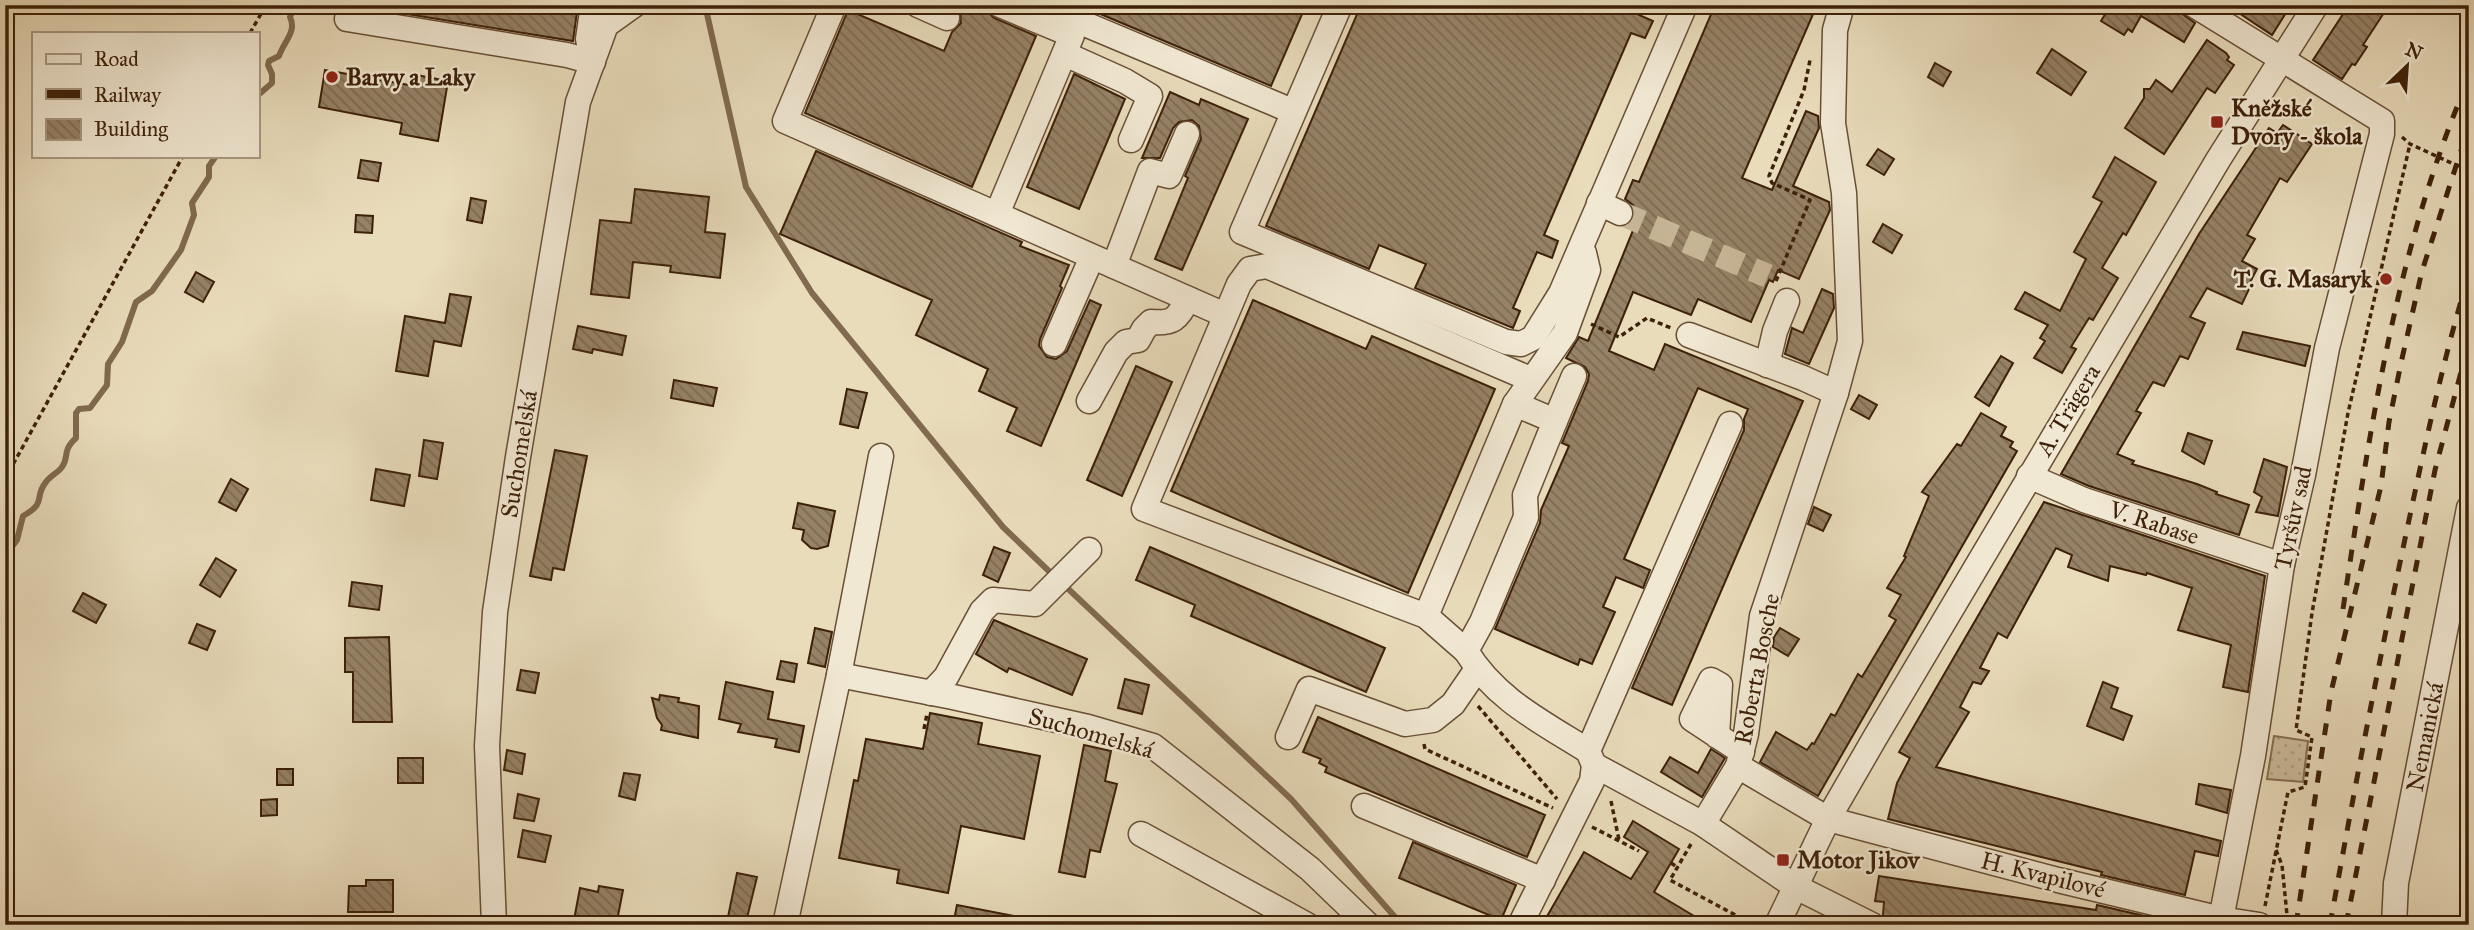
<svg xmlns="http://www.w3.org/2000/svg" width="2474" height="930" viewBox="0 0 2474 930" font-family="'IM FELL Great Primer',serif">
  <defs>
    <pattern id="park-dots" width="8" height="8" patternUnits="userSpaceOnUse" patternTransform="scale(1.75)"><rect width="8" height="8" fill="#ccbc9d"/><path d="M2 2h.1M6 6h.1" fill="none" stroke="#b0a186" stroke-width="1.8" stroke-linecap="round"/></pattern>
    <pattern id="building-back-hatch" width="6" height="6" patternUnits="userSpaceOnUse" patternTransform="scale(1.75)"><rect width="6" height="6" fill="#968266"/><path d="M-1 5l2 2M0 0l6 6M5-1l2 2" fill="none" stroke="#7c6a52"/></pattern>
  </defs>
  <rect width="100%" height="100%" fill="#e9dcbb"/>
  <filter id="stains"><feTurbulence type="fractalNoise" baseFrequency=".00286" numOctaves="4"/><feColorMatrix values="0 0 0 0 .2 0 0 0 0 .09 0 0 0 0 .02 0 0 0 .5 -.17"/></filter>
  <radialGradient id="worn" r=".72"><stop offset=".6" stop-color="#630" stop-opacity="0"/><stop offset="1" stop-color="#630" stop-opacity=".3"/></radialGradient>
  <path fill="url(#park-dots)" stroke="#846e53" stroke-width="2" d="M2274 736 2308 741 2303 782 2267 779Z"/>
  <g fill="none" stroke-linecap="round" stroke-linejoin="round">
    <g stroke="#816a4f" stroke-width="6">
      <path d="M705 5 746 187 812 293 1003 527 1055 577"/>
      <path d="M257 96 272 83V74L268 65 269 61 279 56C284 41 297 32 290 17L294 8 301 5"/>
      <path d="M5 556 17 540 23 516C48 502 33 498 46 482 50 476 59 472 62 467 70 456 61 452 76 438V413L79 409 90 408 107 385 108 364 122 342 136 302 152 291 181 250 194 215 192 203 209 177V166L216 156"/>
      <path d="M1063 584 1291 799 1402 925"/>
    </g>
  </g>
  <g fill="url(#building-back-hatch)" stroke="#3d2009" stroke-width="2">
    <path d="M389 5H542L577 12 573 41 388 11Z"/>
    <path d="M963 5H981L994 18 1036 36 972 187 805 113 848 10 944 51 952 32 961 23 960 12Z"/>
    <path d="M1079 5H1306L1271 86Z"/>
    <path d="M1361 5H1643L1639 15 1653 21 1645 38 1631 33 1544 235 1558 241 1552 258 1537 252 1513 308 1520 311 1513 328 1415 288 1426 264 1379 245 1369 269 1266 226Z"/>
    <path d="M1715 5H1817L1742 178 1772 190 1806 111 1818 116 1819 128 1793 186 1829 202 1830 210 1799 279 1778 270 1773 282 1769 280 1751 322 1698 299 1691 315 1633 292 1609 351 1654 370 1665 344 1803 401 1672 705 1632 688 1744 430V419L1748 409 1698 388 1624 559 1650 570 1643 588 1616 577 1603 607 1615 612 1592 664 1580 659 1578 665 1495 629 1540 523 1541 510 1569 446 1562 443 1588 381 1589 374 1585 367 1566 358 1579 337 1588 341 1636 223 1632 221 1635 213 1633 205 1625 199 1633 180 1639 182Z"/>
    <path d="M2111 5H2179L2181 13 2195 23 2184 42 2141 16 2132 32 2128 29 2124 35 2101 21Z"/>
    <path d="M2227 5H2291L2272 35Z"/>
    <path d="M2349 5H2389L2363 45 2367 47 2355 65 2352 64 2342 79 2313 60Z"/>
    <path d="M2207 40 2226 53 2229 57 2227 60 2234 65 2215 93 2207 88 2164 154 2125 128 2144 98V89H2150L2156 80 2172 92Z"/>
    <path d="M2052 49 2086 72 2071 95 2037 73Z"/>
    <path d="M1935 63 1951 72 1943 86 1928 77Z"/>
    <path d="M325 70 409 85 411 74 448 81 438 141 400 134 402 123 319 107Z"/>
    <path d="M1074 74 1125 99 1079 209 1027 187Z"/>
    <path d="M1170 92 1199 105 1201 99 1248 119 1182 270 1155 259 1188 178 1185 176 1201 139 1199 126 1192 120 1179 122 1173 128 1160 158H1142Z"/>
    <path d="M2283 125 2312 144 2287 182 2280 178 2247 235 2255 239 2242 261 2257 269 2247 288 2249 289 2242 304 2207 288 2190 317 2205 323 2188 359 2180 356 2164 386 2153 382 2136 411 2141 413 2117 454 2134 461 2132 464 2197 484 2217 492 2216 494 2249 505 2239 535 2089 486 2061 474 2199 234 2269 128 2277 133Z"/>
    <path d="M1878 149 1894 159 1884 175 1867 165Z"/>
    <path d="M816 151 1022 242 1020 246 1069 265 1060 286 1062 288 1040 339 1039 346 1047 357 1056 359 1067 351 1090 300 1101 305 1041 446 1007 431 1017 408 979 391 988 369 916 335 932 300 780 234Z"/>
    <path d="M2115 157 2156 182 2126 235 2123 233 2102 268 2118 278 2093 320 2089 318 2071 347 2076 349 2062 373 2034 358 2045 341 2040 338 2048 325 2015 309 2025 292 2060 311 2086 259 2074 252 2102 202 2093 197Z"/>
    <path d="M361 160 381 163 378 181 358 178Z"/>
    <path d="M635 189 709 197 705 232 725 234 720 278 670 272 671 266 633 262 629 298 591 294 600 220 631 223Z"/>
    <path d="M471 198 486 201 482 223 467 220Z"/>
    <path d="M356 215 373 216 372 233 355 232Z"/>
    <path d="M1883 224 1902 235 1892 253 1873 242Z"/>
    <path d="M196 272 214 282 203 302 185 292Z"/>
    <path d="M1822 289 1833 294 1834 308 1809 364 1785 354 1792 328 1803 333Z"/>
    <path d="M450 294 471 297 461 346 434 341 428 376 396 371 405 316 445 323Z"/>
    <path d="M1253 300 1366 349 1372 336 1495 389 1408 593 1171 491Z"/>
    <path d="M578 326 626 336 622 355 593 349 592 353 573 349Z"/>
    <path d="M2243 332 2310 346 2305 366 2237 349Z"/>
    <path d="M2001 356 2013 363 1989 406 1975 397Z"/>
    <path d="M1136 366 1172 382 1122 496 1087 480Z"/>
    <path d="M674 380 717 388 713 406 671 398Z"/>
    <path d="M847 389 867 393 858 428 840 424Z"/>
    <path d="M1859 395 1877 405 1869 419 1851 409Z"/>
    <path d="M1981 413 2006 427 2001 436 2013 442 2010 447 2017 451 1818 796 1760 762 1776 732 1807 750 1812 743 1814 744 1831 714 1835 716 1858 674 1862 677 1896 620 1889 616 1901 595 1887 588 1906 557 1904 556 1929 496 1922 492 1957 444 1961 446Z"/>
    <path d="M2188 433 2212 441 2204 464 2182 451Z"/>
    <path d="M424 440 443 443 437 479 419 476Z"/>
    <path d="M555 450 587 456 564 570 553 568 551 580 530 576Z"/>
    <path d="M2264 459 2287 467 2278 516 2256 512 2262 497 2254 492Z"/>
    <path d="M376 469 410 475 404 506 371 500Z"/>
    <path d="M231 479 248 489 236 511 219 502Z"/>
    <path d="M2044 502 2265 576 2248 692 2223 687 2231 645 2178 630 2192 588 2147 573 2146 575 2110 566 2108 581 2068 567 2072 555 2056 548 2007 638 1998 633 1980 668 1989 671 1981 684 1973 682 1960 707 1969 712 1936 767 2221 841 2218 856 2195 851 2185 895 2101 875 2102 872 1888 819 1897 783 1910 758 1899 752Z"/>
    <path d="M798 503 835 511 828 546 817 549 811 548 802 540 804 530 793 528Z"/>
    <path d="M1814 507 1831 515 1823 531 1808 524Z"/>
    <path d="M994 547 1010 553 998 582 983 575Z"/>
    <path d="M1150 547 1385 648 1366 692 1191 616 1195 605 1136 580Z"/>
    <path d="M216 558 236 570 220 597 200 585Z"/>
    <path d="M352 582 382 586 379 610 349 606Z"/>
    <path d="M83 593 106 605 96 623 73 611Z"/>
    <path d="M994 620 1087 659 1072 695 1009 668 1007 672 976 654Z"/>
    <path d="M197 624 215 631 207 650 189 643Z"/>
    <path d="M815 628 832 632 825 667 808 663Z"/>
    <path d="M1780 628 1799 639 1788 656 1773 647 1774 637Z"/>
    <path d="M389 637 392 722H353V672H345V638Z"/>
    <path d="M781 661 797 664 794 682 777 679Z"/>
    <path d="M521 670 539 673 535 693 517 690Z"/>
    <path d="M1125 679 1149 685 1142 714 1118 708Z"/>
    <path d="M726 682 773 692 768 719 804 726 799 752 775 747 777 739 738 732 741 724 719 719Z"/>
    <path d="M2103 682 2118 688 2111 708 2132 716 2123 740 2087 726Z"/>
    <path d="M660 695 679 698 678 702 699 706 698 738 661 730 662 725 657 718 652 698 659 700Z"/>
    <path d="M930 713 982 723 978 744 1040 756 1024 839 961 826 948 893 897 883 899 870 839 858 854 780 858 781 866 739 923 749Z"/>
    <path d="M1318 717 1545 815 1527 857 1325 772 1327 767 1319 763 1321 759 1303 752Z"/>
    <path d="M1084 745 1111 751 1105 781 1117 784 1100 852 1090 850 1085 877 1059 872Z"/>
    <path d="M1711 749 1725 758 1702 797 1661 772 1670 757 1698 773Z"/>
    <path d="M507 750 525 754 522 774 504 770Z"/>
    <rect x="398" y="758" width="25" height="25"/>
    <rect x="277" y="769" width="16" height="16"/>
    <path d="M624 773 640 775 635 800 619 796Z"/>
    <path d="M2199 784 2231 790 2227 813 2196 804Z"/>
    <path d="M518 794 539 799 534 821 514 818Z"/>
    <path d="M277 799V815L261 816V800Z"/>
    <path d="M1633 821 1679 849 1654 892 1709 925H1542L1584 852 1631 879 1648 852 1624 837Z"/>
    <path d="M523 830 551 836 545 862 518 857Z"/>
    <path d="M1413 842 1516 885 1501 920 1399 878Z"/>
    <path d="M737 873 757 877 747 918 728 917Z"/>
    <path d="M1879 876 2096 910 2097 905 2179 924 1932 925 1885 918 1883 915 1884 902 1875 901Z"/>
    <path d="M366 880H393V912H348L349 886H366Z"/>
    <path d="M599 886 623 890 617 921 600 917 599 925H573L580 888 598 892Z"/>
    <path d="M957 905 1019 917 1018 925H953Z"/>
  </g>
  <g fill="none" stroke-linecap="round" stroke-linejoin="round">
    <path stroke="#c7b697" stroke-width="24" stroke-dasharray="24 12" stroke-linecap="butt" d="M1620 213 1768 276"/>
    <g stroke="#684f36" stroke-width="27">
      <g id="minor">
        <path d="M834 5 785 121 1225 315"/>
        <path d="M918 5 947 18"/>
        <path d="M1340 5 1242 232 1506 342 1521 344 1533 338 1561 293 1685 5"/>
        <path d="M1842 5 1835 30 1833 123 1844 193 1850 341 1836 393 1762 616 1746 734 1738 766 1703 824 1796 887 1872 925"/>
        <path d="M2194 5 2382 121V134L2327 348 2303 475 2282 565 2253 756 2221 919"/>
        <path d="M1054 11 1292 111"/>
        <path d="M347 19 567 55 593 62 588 39 593 5"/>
        <path d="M1065 54 1125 81 1150 96 1131 140"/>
        <path d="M1599 203 1620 213"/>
        <path d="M997 214 1072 35 1000 5"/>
        <path d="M1114 266 1150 171 1169 176 1187 134"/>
        <path d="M1689 335 1803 378 1836 393"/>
        <path d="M1054 344 1092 257"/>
        <path d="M1767 365 1775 331 1787 301"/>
        <path d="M1089 401 1116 352 1126 342 1138 340 1144 329 1151 322C1175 324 1177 318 1188 299"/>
        <path d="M1515 404 1555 421 1525 495 1526 517 1482 622 1466 651C1495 699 1542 722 1588 751L1594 765 1592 781 1520 925"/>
        <path d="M1555 421 1574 376"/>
        <path d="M2029 476 2084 500 2282 565"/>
        <path d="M1426 616 1515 404 1565 333 1588 270 1584 253"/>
        <path d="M1466 651 1426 616 1144 509 1239 284 1250 269 1267 266 1530 379"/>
        <path d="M839 675 953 697 1088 727 1153 746 1310 869 1368 925"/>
        <path d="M931 693 946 677 982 611 993 600 1035 604 1089 550"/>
        <path d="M1717 736 1720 685 1711 680 1692 719 1742 752"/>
        <path d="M1288 737 1309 689 1405 724 1433 720 1453 704 1477 669"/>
        <path d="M1588 751 1730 424"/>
        <path d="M1594 765 1703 824"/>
        <path d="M1738 766 1828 819 2058 880 2221 919 2259 925"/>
        <path d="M1364 806 1543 880"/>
        <path d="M1141 834 1307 925"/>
        <path d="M494 925 487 746 495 612 518 457 578 102 606 25 634 5"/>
        <path d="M785 925 839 675 881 456"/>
        <path d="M1777 925 1828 819 1876 736 2218 160 2316 5"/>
        <path d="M2394 925 2396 883 2469 508"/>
      </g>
    </g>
    <g stroke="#3d2009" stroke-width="3.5" stroke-dasharray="5 3.5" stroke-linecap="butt">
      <path d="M250 33 266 5"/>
      <path d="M2402 137 2410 144 2469 171"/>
      <path d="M1776 281 1810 200 1772 183 1769 176 1804 90 1810 60"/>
      <path d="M1591 324 1619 337 1647 318 1671 328"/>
      <path d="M5 479 183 156"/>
      <path d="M1478 706 1557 799"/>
      <path d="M924 729 927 714"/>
      <path d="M1424 744 1425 749 1553 808"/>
      <path d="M1611 801 1619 840"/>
      <path d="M1592 827 1639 851"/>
      <path d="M1691 844 1670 880 1754 925"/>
      <path d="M2276 850 2282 865 2288 925"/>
      <path d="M1671 863 1677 867"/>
      <path d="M2265 906 2288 792 2305 787 2312 737 2296 730 2312 613 2348 413 2410 144"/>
    </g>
    <use href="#minor" stroke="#f1e8d3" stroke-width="24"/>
    <g stroke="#3d2009" stroke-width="5" stroke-dasharray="12 12" stroke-linecap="butt">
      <path d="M2343 609C2370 429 2396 247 2469 78"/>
      <path d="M2296 925 2331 692 2381 486 2389 422 2401 363 2422 271 2469 126"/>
      <path d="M2330 925C2352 801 2376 677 2402 553 2422 459 2441 366 2469 274"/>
      <path d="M2346 925 2435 470 2469 342"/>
    </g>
  </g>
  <g fill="#8f2418" stroke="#f1e8d3" stroke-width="2.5">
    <circle cx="332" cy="77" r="7"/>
    <rect x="2210" y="115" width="14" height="14" rx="3.5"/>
    <circle cx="2386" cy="279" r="7"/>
    <rect x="1776" y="853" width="14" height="14" rx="3.5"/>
  </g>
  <g text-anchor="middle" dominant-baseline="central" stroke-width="5" stroke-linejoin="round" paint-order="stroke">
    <g font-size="24" font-weight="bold" fill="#3d2009" stroke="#f1e8d3" text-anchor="start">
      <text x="346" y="77">Barvy a Laky</text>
      <text x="2231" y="108">Kněžské<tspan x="2231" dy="28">Dvory - škola</tspan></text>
      <text x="2372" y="279" text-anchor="end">T. G. Masaryk</text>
      <text x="1797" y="860">Motor Jikov</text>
    </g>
    <g font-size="24" fill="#3d2009" stroke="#f1e8d3">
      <text transform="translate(2068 410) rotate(-59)">A. Trägera</text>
      <text transform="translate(519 454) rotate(-81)">Suchomelská</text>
      <text transform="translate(2293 518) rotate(-78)">Tyršův sad</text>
      <text transform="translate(2154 523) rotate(18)">V. Rabase</text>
      <text transform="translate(1757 669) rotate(-79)">Roberta Bosche</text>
      <text transform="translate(1091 733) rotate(16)">Suchomelská</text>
      <text transform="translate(2425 737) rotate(-79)">Nemanická</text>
      <text transform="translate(2043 875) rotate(14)">H. Kvapilové</text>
    </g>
  </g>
  <rect width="2474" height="930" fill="none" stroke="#e9dcbb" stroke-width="28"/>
  <rect x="7" y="7" width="2460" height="916" fill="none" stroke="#3d2009" stroke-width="3.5"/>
  <rect x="14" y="14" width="2446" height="902" fill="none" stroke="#3d2009" stroke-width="2"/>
  <rect x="32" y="32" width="228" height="126" fill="#f1e8d3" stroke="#a99882" stroke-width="2"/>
  <rect x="46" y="54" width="35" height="10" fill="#f1e8d3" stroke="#a99882" stroke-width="2"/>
  <text x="94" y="66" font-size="21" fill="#3d2009">Road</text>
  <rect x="46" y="89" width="35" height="10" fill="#3d2009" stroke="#a99882" stroke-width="2"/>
  <text x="94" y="102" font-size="21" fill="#3d2009">Railway</text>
  <rect x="46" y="119" width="35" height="21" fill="url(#building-back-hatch)" stroke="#a99882" stroke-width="2"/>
  <text x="94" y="136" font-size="21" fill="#3d2009">Building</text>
  <g transform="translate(2407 66) rotate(25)" stroke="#f1e8d3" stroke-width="5" paint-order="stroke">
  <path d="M0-5L12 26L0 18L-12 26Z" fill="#3d2009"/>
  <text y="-10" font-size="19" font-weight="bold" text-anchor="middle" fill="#3d2009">N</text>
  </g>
  <rect width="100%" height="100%" filter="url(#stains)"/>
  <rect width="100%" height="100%" fill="url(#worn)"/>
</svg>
